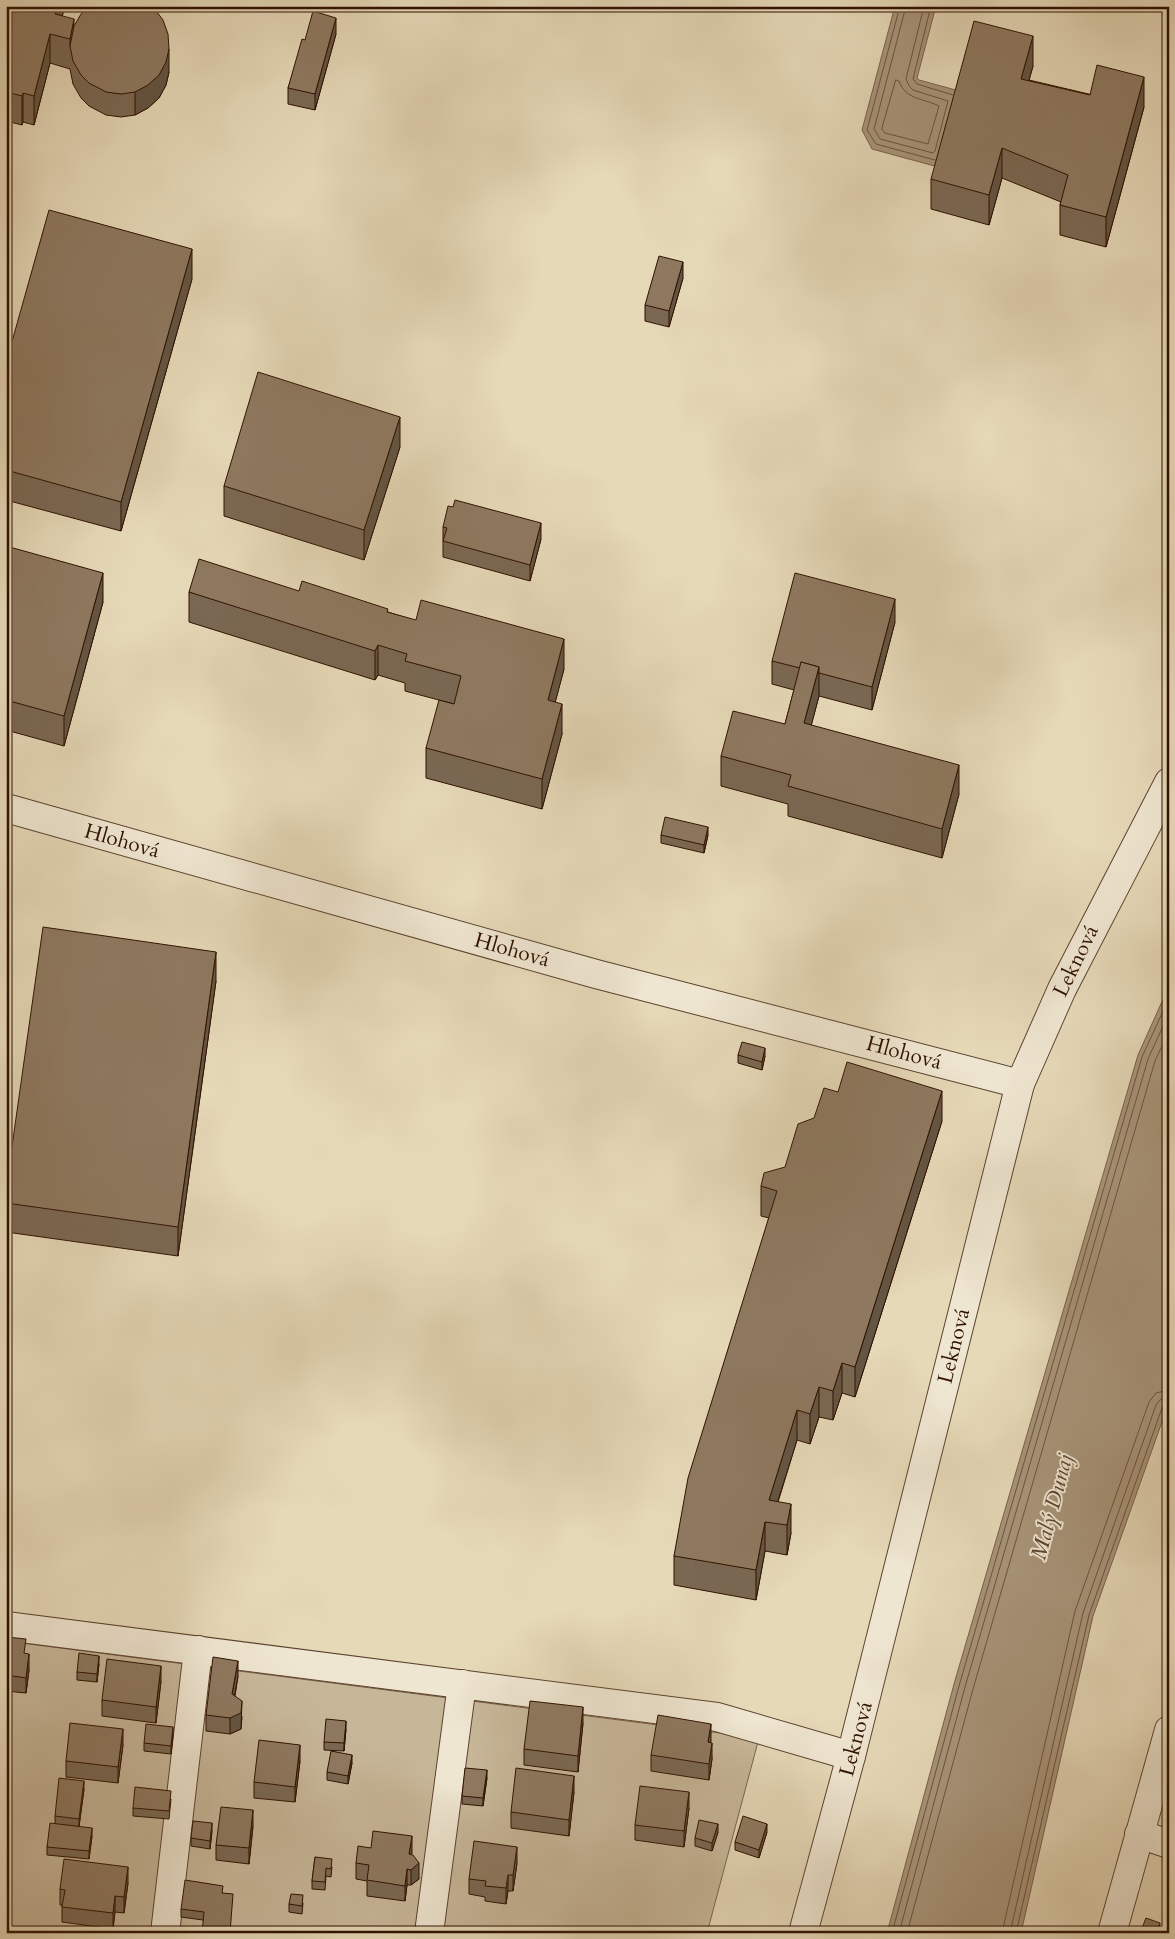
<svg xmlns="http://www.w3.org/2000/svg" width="1175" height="1939" viewBox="0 0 1175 1939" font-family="Cardo,serif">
  <rect width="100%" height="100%" fill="#e6d9b8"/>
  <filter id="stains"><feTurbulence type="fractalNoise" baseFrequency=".004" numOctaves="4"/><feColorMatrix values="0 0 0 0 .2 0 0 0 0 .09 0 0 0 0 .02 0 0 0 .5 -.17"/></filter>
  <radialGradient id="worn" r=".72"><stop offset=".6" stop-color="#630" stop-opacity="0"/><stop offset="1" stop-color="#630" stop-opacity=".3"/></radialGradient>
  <path fill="#c7b799" stroke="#7b644d" d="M6 1641 759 1738 707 1933H6Z"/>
  <g fill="#a8957a" stroke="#78604a">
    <path d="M895 6H936L917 78 919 80 963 92 942 168 872 149 862 130Z"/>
    <path d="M1169 986V1402L1093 1616 1021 1933H887L954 1684 1138 1055Z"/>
  </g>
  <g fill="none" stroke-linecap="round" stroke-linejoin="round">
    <g stroke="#6c533e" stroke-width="1">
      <path d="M900 6 867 130 876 144 935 160"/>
      <path d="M906 6 874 129 880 139 933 153 935 151 948 101 913 90 909 86 906 79 924 6"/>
      <path d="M931 6 913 79 917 84 953 95"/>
      <path d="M896 80 899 81C906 100 923 98 939 106L928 144 885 133 882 129Z"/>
      <path d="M892 1933 959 1686 1142 1057 1169 998"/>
      <path d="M899 1933 965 1687 1148 1059 1169 1013"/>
      <path d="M907 1933 973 1689 1155 1061 1169 1031"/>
      <path d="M1002 1933 1075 1611 1149 1402 1156 1393 1169 1390"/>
      <path d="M1010 1933 1083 1613 1156 1405 1161 1399 1169 1397"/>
      <path d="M1016 1933 1089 1615 1162 1408 1164 1404H1169"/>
    </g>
    <g stroke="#5d432f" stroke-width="30">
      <g id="minor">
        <path d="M6 808 596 974 1020 1084"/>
        <path d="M6 1626 717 1717 851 1756"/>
        <path d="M1139 1834 1169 1844"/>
        <path d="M165 1933 198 1650"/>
        <path d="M429 1933 462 1684"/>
        <path d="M803 1933 851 1756 1020 1084 1062 989 1169 782"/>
        <path d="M1112 1933 1169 1730"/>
      </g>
    </g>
    <use href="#minor" stroke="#efe6d1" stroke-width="28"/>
  </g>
  <g fill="#7a6853" stroke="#2f1101">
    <path d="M6 6H65L62 16 74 26 169 72 166 85 159 98 148 108 135 115 121 117 106 115 89 106 81 98 73 84 70 69 50 63 34 125 23 122 22 125 6 121Z"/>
    <path d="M336 34 315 110 288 104V88L305 40Z"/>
    <path d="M1033 66 1029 80 1144 107 1106 247 1060 235V205L1061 202 1002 178 989 225 931 209V179Z"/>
    <path d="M683 278 669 327 645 321V305Z"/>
    <path d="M192 279 121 531 6 500V363Z"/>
    <path d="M400 447 364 560 224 516V486Z"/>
    <path d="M443 527 541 539 530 581 443 557Z"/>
    <path d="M6 546 103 602 64 746 6 730Z"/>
    <path d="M299 591 388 612 564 669 555 702 562 734 542 809 426 778V748L454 704 405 691V683L378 675 375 680 189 622V592Z"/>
    <path d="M895 622 872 710 819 696 811 725 959 794 942 858 788 816V804L721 786V756L785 724 794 690 772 684V661Z"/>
    <path d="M661 835H708L704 853 661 843Z"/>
    <path d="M216 981 178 1256 6 1232V1189Z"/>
    <path d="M738 1055 765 1056 762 1070 738 1063Z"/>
    <path d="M942 1121 855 1397 842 1393 833 1420 819 1417 810 1444 797 1440 778 1502 791 1533 787 1555 765 1551 756 1600 674 1585V1556L769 1218 761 1216V1186Z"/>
    <path d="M6 1637 29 1670 26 1693 6 1691Z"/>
    <path d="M99 1664 97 1682 77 1680V1672Z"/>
    <path d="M238 1676 235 1696 242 1717 241 1729 230 1734 206 1731V1715Z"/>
    <path d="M161 1681 156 1723 102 1716V1700Z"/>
    <path d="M583 1723 578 1772 524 1765V1749Z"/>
    <path d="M346 1729 344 1751 324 1750V1742Z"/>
    <path d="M173 1735 171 1754 144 1751V1743Z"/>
    <path d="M711 1740 710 1743 712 1759 709 1780 651 1771V1755Z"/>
    <path d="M123 1745 118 1783 66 1777V1761Z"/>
    <path d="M300 1761 295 1802 254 1798V1782Z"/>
    <path d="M352 1763 348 1784 327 1780V1772Z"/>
    <path d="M487 1778 483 1806 462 1804V1796Z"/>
    <path d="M84 1789 79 1826 92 1836 89 1859 47 1855V1847L55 1823V1816Z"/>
    <path d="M574 1792 569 1836 511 1828V1812Z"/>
    <path d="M171 1799 169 1819 133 1816V1808Z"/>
    <path d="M689 1808 684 1847 635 1840V1825Z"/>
    <path d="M253 1826 249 1864 216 1860V1845Z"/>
    <path d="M212 1831 210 1849 191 1846V1838Z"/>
    <path d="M718 1832 712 1851 695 1846V1838Z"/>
    <path d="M767 1832 759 1858 735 1850V1842Z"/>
    <path d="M371 1848 412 1852 411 1855 419 1879 411 1885H407L405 1901 367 1896V1881L356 1879V1863Z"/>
    <path d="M315 1857 332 1867 331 1877 326 1876 325 1890 312 1889V1881Z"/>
    <path d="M517 1863 513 1891H508L506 1904 485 1901V1897L469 1894V1879Z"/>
    <path d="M128 1883 124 1913 115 1912 113 1929 62 1922V1905H60V1889Z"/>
    <path d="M223 1893 233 1902 203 1920 181 1917V1909Z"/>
    <path d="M303 1903 302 1914 289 1912V1904Z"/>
  </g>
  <g fill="#635543" stroke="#2f1101">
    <path d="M57 6H65L57 36 55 14Z"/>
    <path d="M336 18V34L315 110V94Z"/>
    <path d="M74 19V49L70 46V39Z"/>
    <path d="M50 34V63L34 125V96Z"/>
    <path d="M1033 36V66L1021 108V79Z"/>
    <path d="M169 49V72L166 85 159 98 148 108 135 115V92Z"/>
    <path d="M1144 77V107L1106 247V217Z"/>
    <path d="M23 93V122L22 125V96Z"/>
    <path d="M1002 148V178L989 225V195Z"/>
    <path d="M192 249V279L121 531V502Z"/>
    <path d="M683 262V278L669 327V311Z"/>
    <path d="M400 417V447L364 560V530Z"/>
    <path d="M541 523V539L530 581V565Z"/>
    <path d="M103 573V602L64 746V716Z"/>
    <path d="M895 599V622L872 710V687Z"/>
    <path d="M564 639V669L548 730V700Z"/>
    <path d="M378 645V675L375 680V651Z"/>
    <path d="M819 667V696L804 753V723Z"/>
    <path d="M562 704V734L542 809V779Z"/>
    <path d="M959 765V794L942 858V829Z"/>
    <path d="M708 827V835L704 853V845Z"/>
    <path d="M216 952V981L178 1256V1227Z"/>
    <path d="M765 1048V1056L762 1070V1062Z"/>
    <path d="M942 1091V1121L855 1397V1367Z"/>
    <path d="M842 1363V1393L833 1420V1391Z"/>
    <path d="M819 1387V1417L810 1444V1414Z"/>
    <path d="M797 1410V1440L771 1523 769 1500Z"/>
    <path d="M791 1504V1533L787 1555V1525Z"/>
    <path d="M765 1522V1551L756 1600V1570Z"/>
    <path d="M29 1654V1670L26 1693V1678Z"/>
    <path d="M99 1656V1664L97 1682V1674Z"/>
    <path d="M238 1661V1676L232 1710V1694Z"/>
    <path d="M161 1666V1681L156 1723V1707Z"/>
    <path d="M242 1701 241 1729 230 1734V1718Z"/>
    <path d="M583 1707V1723L578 1772V1756Z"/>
    <path d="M346 1721V1729L344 1751V1743Z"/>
    <path d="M711 1724V1740L708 1758V1742Z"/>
    <path d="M173 1727V1735L171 1754V1746Z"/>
    <path d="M123 1729V1745L118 1783V1767Z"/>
    <path d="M712 1743V1759L709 1780V1764Z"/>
    <path d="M300 1745V1761L295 1802V1787Z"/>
    <path d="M352 1755V1763L348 1784V1776Z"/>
    <path d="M487 1770V1778L483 1806V1798Z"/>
    <path d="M574 1776V1792L569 1836V1820Z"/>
    <path d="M84 1781V1789L79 1827V1819Z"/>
    <path d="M689 1792V1808L684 1847V1831Z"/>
    <path d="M253 1810V1826L249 1864V1848Z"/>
    <path d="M212 1823V1831L210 1849V1841Z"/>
    <path d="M718 1824V1832L712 1851V1843Z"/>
    <path d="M767 1824V1832L759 1858V1850Z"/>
    <path d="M92 1828V1836L89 1859V1851Z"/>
    <path d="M412 1836V1852L409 1870V1854Z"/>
    <path d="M517 1847V1863L513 1891V1875Z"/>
    <path d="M419 1863V1879L411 1885V1870Z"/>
    <path d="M128 1867V1883L124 1913V1897Z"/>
    <path d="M407 1869V1885L405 1901V1886Z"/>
    <path d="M508 1875V1891L506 1904V1888Z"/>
    <path d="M115 1896V1912L113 1929V1913Z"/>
    <path d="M1160 1923 1159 1933H1156Z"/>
  </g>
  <g fill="#8e7960" stroke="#2f1101">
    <path d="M6 6H57L55 14 74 19 70 39 50 34 34 96 23 93 22 96 6 92Z"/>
    <path d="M89 6H150L154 8 163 20 168 34 169 49 166 62 159 75 148 85 135 92 121 94 106 92 89 83 81 75 73 61 70 46 74 26 81 14Z"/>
    <path d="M313 11 336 18 315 94 288 88 302 39 305 40Z"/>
    <path d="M974 21 1033 36 1021 79 1090 95 1097 65 1144 77 1106 217 1060 205 1068 175 1002 148 989 195 931 179Z"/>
    <path d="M49 210 192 249 121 502 6 470V363Z"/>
    <path d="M659 256 683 262 669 311 645 305Z"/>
    <path d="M258 372 400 417 364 530 224 486Z"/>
    <path d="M455 500 541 523 530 565 443 541 447 528 443 527 448 506 453 507Z"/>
    <path d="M6 546 103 573 64 716 6 700Z"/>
    <path d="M199 559 299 591 302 581 388 609 387 612 416 620 421 600 564 639 548 700 562 704 542 779 426 748 439 700 454 704 461 676 405 661 407 654 378 645 375 651 189 592Z"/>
    <path d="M795 573 895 599 872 687 819 673V667L801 662 800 668 772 661Z"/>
    <path d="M801 662 819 667 804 723 959 765 942 829 788 786 791 775 721 756 733 711 785 724Z"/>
    <path d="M665 817 708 827 704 845 661 835Z"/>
    <path d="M43 927 216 952 178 1227 6 1203V1189Z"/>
    <path d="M742 1042 765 1048 762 1062 738 1055Z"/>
    <path d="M847 1062 942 1091 855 1367 842 1363 833 1391 819 1387 810 1414 797 1410 769 1500 791 1504 787 1525 765 1522 756 1570 674 1556 688 1478 777 1191 761 1186 764 1173 785 1167 798 1124 814 1118 824 1088 838 1092Z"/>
    <path d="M6 1637 26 1639 24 1653 29 1654 26 1678 6 1675Z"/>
    <path d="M79 1653 99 1656 97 1674 77 1672Z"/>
    <path d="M213 1657 238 1661 232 1694 242 1701 241 1713 230 1718 206 1715Z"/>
    <path d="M107 1659 161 1666 156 1707 102 1700Z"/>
    <path d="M530 1701 583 1707 578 1756 524 1749Z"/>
    <path d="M658 1715 711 1724 708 1742 712 1743 709 1764 651 1755Z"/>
    <path d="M326 1719 346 1721 344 1743 324 1742Z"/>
    <path d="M70 1723 123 1729 118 1767 66 1761Z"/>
    <path d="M146 1724 173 1727 171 1746 144 1743Z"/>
    <path d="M259 1740 300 1745 295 1787 254 1782Z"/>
    <path d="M331 1751 352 1755 348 1776 327 1772Z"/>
    <path d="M465 1768 487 1770 483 1798 462 1796Z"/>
    <path d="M516 1768 574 1776 569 1820 511 1812Z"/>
    <path d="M59 1778 84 1781 79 1819 55 1816Z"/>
    <path d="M640 1786 689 1792 684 1831 635 1825Z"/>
    <path d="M135 1787 171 1791 169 1811 133 1808Z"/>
    <path d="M221 1807 253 1810 249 1848 216 1845Z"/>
    <path d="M743 1816 767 1824 759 1850 735 1842Z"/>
    <path d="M699 1820 718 1824 712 1843 695 1838Z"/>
    <path d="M193 1821 212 1823 210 1841 191 1838Z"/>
    <path d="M50 1823 92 1828 89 1851 47 1847Z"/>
    <path d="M373 1831 412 1836 409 1854 413 1855 419 1863 411 1870 407 1869 405 1886 367 1880 369 1865 356 1863 358 1846 371 1848Z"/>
    <path d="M474 1841 517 1847 513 1875H508L506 1888 485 1886 486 1881 469 1879Z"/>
    <path d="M315 1857 332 1859 331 1869 326 1868 325 1882 312 1881Z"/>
    <path d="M64 1859 128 1867 124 1897 115 1896 113 1913 62 1907 65 1890 60 1889Z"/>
    <path d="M185 1880 223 1886 222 1893 233 1894 230 1933H202L204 1912 181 1909Z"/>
    <path d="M291 1894 303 1895 302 1906 289 1904Z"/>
    <path d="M1146 1918 1160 1923 1156 1933H1140Z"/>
  </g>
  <g text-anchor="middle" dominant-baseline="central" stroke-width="4" stroke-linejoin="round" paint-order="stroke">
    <g font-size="21" fill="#2f1101" stroke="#efe6d1">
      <text transform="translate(122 841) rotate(16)">Hlohová</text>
      <text transform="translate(512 950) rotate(16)">Hlohová</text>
      <text transform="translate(1076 961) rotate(-64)">Leknová</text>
      <text transform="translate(904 1053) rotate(15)">Hlohová</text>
      <text transform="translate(954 1346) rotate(-76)">Leknová</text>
      <text transform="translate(856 1739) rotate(-75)">Leknová</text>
    </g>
    <g font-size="22" font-style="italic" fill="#5f4631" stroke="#efe6d1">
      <text transform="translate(1052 1507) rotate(-75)">Malý Dunaj</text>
    </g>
  </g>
  <rect width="1175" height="1939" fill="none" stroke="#e6d9b8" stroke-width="25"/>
  <rect x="8" y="8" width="1160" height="1924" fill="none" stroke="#2f1101" stroke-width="2.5"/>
  <rect x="12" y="12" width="1150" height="1914" fill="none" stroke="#2f1101"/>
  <rect width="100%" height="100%" filter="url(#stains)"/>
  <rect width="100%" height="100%" fill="url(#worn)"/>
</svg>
